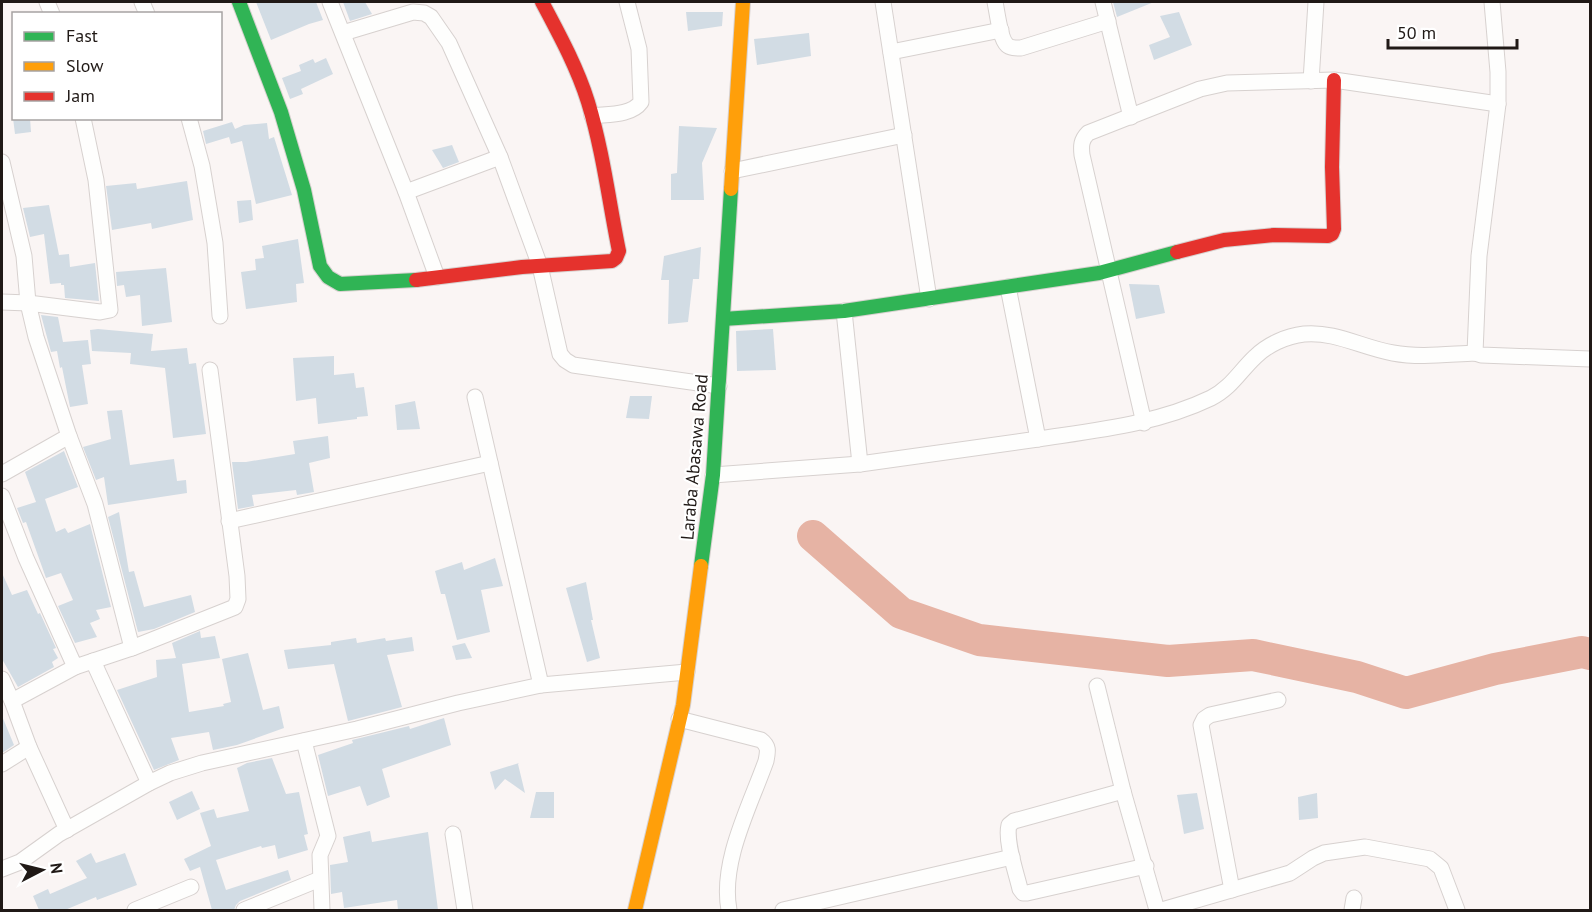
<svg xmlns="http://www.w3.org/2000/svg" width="1592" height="912" viewBox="0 0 1592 912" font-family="'PT Sans',sans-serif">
  <rect width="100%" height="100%" fill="#faf5f4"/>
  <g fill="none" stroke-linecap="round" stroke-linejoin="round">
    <path stroke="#e6b3a4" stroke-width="32" d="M813 536 901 613 979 640 1168 661 1253 655 1357 677 1406 693 1495 669 1582 652 1590 654"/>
  </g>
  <g fill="#d2dce4">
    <path d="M256 2H316L323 20 309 24 271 40Z"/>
    <path d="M343 2H365L372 14 350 21Z"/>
    <path d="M1113 2H1154L1117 17Z"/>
    <path d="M686 12H723L722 26 688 31Z"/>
    <path d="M1179 12 1192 45 1154 60 1149 45 1170 37 1160 16Z"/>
    <path d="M809 33 811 56 757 65 754 39Z"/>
    <path d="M326 58 333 74 301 89 303 94 290 99 282 78 301 71 299 65 313 59 315 63Z"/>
    <path d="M13 118H30L31 132 15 134Z"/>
    <path d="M232 122 235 129 244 125 267 123 269 139 274 137 292 195 256 204 242 141 231 144 229 137 206 144 203 131Z"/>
    <path d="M679 126 717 128 702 163 704 200H671V174L677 173Z"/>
    <path d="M452 145 459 162 443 168 432 150Z"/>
    <path d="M187 181 193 220 152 229 151 223 112 230 106 186 136 183 137 189Z"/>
    <path d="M251 200 253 220 239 223 237 201Z"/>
    <path d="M49 205 59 255 69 254 70 267 95 263 99 301 65 298 64 285H61V283L50 284 44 234 30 237 23 208Z"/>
    <path d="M298 239 304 283 296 284 297 302 246 309 241 272 256 270 255 259 264 258 262 246Z"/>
    <path d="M701 247 699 279H693L688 322 668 324 669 280H661L664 256Z"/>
    <path d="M166 268 172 322 142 326 140 295 126 297 124 285 117 286 116 272Z"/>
    <path d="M1129 284 1159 285 1165 313 1136 319Z"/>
    <path d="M41 315 58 317 63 342 88 340 91 364 82 365 88 404 70 407 62 367 60 368 57 351 51 352Z"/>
    <path d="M98 329 153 334 151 351 187 348 189 364 196 363 206 434 173 438 165 368 130 364 131 353 92 351 90 330Z"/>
    <path d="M773 329 776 370 737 371 736 331Z"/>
    <path d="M334 356V375L354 373 356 388 364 387 368 416 357 417V419L318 424 316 398 296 401 293 358Z"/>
    <path d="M630 396H652L649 419 626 418Z"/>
    <path d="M415 401 420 429 397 430 395 405Z"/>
    <path d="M122 410 130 465 174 459 177 481 186 480 187 493 108 505 104 477 96 480 83 447 111 439 107 411Z"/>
    <path d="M328 436 330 458 309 463 314 492 297 495 296 490 252 495 254 506 238 509 232 462H246L295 454 293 441Z"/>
    <path d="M64 451 78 487 45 499 56 532 65 528 68 533 90 524 111 607 96 610 100 619 90 623 97 637 75 643 58 606 73 600 61 573 46 578 26 522 23 523 17 508 36 502 25 472Z"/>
    <path d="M119 512 129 572 134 571 144 607 191 595 195 612 154 629 138 632 108 517Z"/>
    <path d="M495 558 503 586 481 590 490 632 457 640 445 594H441L435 571 462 562 464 570Z"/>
    <path d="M2 573 12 595 27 590 38 614 40 613 56 648 53 649 58 658 52 662 54 667 18 687 2 659Z"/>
    <path d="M586 582 593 620H591L600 658 587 662 566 588Z"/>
    <path d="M200 631 201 638 215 636 220 658 182 664 189 712 224 706 223 704 231 702 222 659 248 653 263 710 279 706 284 728 237 745 213 750 209 732 171 738 179 760 154 770 117 690 157 677 156 660 176 658 172 643Z"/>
    <path d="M412 637 414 651 387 655 402 707 348 721 334 664 288 669 284 650 331 645V642L356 638 357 643 385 638 386 641Z"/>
    <path d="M465 643 472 658 456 660 452 646Z"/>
    <path d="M2 716 14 745 2 753Z"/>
    <path d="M444 718 451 745 382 769 390 797 367 806 360 786 328 796 318 755 353 743 352 740 409 726 410 729Z"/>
    <path d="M272 758 286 794 299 792 308 834 304 835 308 850 278 859 275 845 262 848 261 846 216 860 226 890 288 870 291 880 240 901 236 905 234 910H212L200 867 190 871 184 859 211 846 200 813 214 809 217 818 249 811 237 768 247 763Z"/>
    <path d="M519 763 518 764 525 793 505 779 495 790 490 772Z"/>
    <path d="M192 791 200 809 177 820 169 802Z"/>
    <path d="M536 792H554V818H530Z"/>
    <path d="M1197 793 1204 829 1184 834 1177 795Z"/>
    <path d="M1317 793 1318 818 1299 820 1298 797Z"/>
    <path d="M370 831 372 842 428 832 438 910H398L397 900 344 908 342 892 331 894 330 865 348 862 343 837Z"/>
    <path d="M91 853 96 863 125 853 137 885 97 900 96 897 65 910H39L33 896 48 889 50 894 87 878 76 861Z"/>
  </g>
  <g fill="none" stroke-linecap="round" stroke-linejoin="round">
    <g stroke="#d7d1cf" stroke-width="17">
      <g id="street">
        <path d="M47 2 52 14"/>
        <path d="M142 2 147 14"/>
        <path d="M330 2 406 192 437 277"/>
        <path d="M883 2 929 299"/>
        <path d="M995 2C997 11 1000 39 1007 45 1010 48 1016 48 1021 48L1108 21"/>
        <path d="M1103 2 1131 117"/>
        <path d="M343 33 413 12 424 13 431 17 449 43 500 157 540 266 560 354 565 360 573 365 719 386"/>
        <path d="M891 52 1001 30"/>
        <path d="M1311 81 1316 2"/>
        <path d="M592 116C607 114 631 116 641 102L639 49 627 2"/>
        <path d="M189 118 202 166 215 243 220 316"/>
        <path d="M2 162 24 256 28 303 36 337 69 436 2 474"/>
        <path d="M732 171 904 135"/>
        <path d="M406 192 500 157"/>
        <path d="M2 302 28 303 100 312 110 310 96 180 83 118"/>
        <path d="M844 311 860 464"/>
        <path d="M1475 353 1479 256 1498 104V72L1492 2"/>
        <path d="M475 397 541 685"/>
        <path d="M1144 423 1082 155C1081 146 1081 140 1088 133L1200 89 1227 83 1334 80 1498 104"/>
        <path d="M69 436 95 504 132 648"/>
        <path d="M1038 439C1097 430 1157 424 1211 398 1231 388 1240 371 1255 357 1267 345 1286 336 1304 334 1335 331 1363 348 1393 353 1420 358 1449 354 1475 353L1481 355 1590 359"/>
        <path d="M713 475 860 464 1038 439 1008 287"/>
        <path d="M2 496 26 558 75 667 132 648 235 607 238 599 237 576 210 370"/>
        <path d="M229 521 490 463"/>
        <path d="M93 661 149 783"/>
        <path d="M2 679 12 701 29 747 67 830"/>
        <path d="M1097 686 1123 791 1157 910"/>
        <path d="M12 701 75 667"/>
        <path d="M679 719 761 740C769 746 768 751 766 761 750 806 720 862 729 910"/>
        <path d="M304 741 328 836 320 855 322 910"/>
        <path d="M2 764 29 747"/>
        <path d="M1123 791 1014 821 1009 825C1005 841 1016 872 1020 889L1023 893H1027L1146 866"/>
        <path d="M453 834 465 910"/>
        <path d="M2 869 20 862 59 834 149 783 170 773 202 763 357 729 458 703 541 685 687 672"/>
        <path d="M1232 890 1201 725 1204 719 1210 715 1278 700"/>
        <path d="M135 910 191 887"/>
        <path d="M244 910 320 879"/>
        <path d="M783 910 1012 857"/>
        <path d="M1162 910 1290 873 1313 858 1324 853 1365 847 1430 859 1441 868 1457 910"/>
        <path d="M1352 910 1354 898"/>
      </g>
    </g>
    <g stroke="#d7d1cf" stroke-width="16">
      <g id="fast">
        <path d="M239 2 281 112 304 190 320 266 328 277 340 284 416 280"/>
        <path d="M723 319 844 311 1099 273 1177 252"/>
        <path d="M701 566 713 475 731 189"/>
      </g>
    </g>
    <g stroke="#d7d1cf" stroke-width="16">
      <g id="slow">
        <path d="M731 189 743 2"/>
        <path d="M635 910 683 705 701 566"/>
      </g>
    </g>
    <g stroke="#d7d1cf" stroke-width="16">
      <g id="jam">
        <path d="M1177 252 1224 240 1274 235 1328 236 1332 234 1334 229 1332 167 1334 80"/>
        <path d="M416 280 522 267 612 261 616 258 619 251C609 202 603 151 588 102 577 67 559 34 542 2"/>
      </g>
    </g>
    <use href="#street" stroke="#fefefd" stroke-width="15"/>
    <use href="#fast" stroke="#30b455" stroke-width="14"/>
    <use href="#slow" stroke="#ff9f0a" stroke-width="14"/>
    <use href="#jam" stroke="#e5322d" stroke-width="14"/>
  </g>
  <g text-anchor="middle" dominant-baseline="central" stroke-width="4.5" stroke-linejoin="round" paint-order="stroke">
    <g font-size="18" fill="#201916" stroke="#fff">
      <text transform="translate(694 457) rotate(-85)">Laraba Abasawa Road</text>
    </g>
  </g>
  <rect width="1592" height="912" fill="none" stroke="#201916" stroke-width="6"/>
  <rect x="12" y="12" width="210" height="108" fill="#ffffff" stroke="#a6a3a2" stroke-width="1.5"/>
  <rect x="24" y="32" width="30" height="9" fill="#30b455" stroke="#a6a3a2" stroke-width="1.5"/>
  <text x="66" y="42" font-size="18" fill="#201916">Fast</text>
  <rect x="24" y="62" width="30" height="9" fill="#ff9f0a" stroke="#a6a3a2" stroke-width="1.5"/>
  <text x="66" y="72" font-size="18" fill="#201916">Slow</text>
  <rect x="24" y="92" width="30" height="9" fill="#e5322d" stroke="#a6a3a2" stroke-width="1.5"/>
  <text x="66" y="102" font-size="18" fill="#201916">Jam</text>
  <g transform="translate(42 870) rotate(83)" stroke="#ffffff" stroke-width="4.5" paint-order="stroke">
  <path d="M0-4.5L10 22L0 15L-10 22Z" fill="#201916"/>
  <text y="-9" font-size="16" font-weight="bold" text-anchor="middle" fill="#201916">N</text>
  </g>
  <path d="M1388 39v9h129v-9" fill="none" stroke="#201916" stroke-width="3"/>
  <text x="1397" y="39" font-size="18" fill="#201916" stroke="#ffffff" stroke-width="4.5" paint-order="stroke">50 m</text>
</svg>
